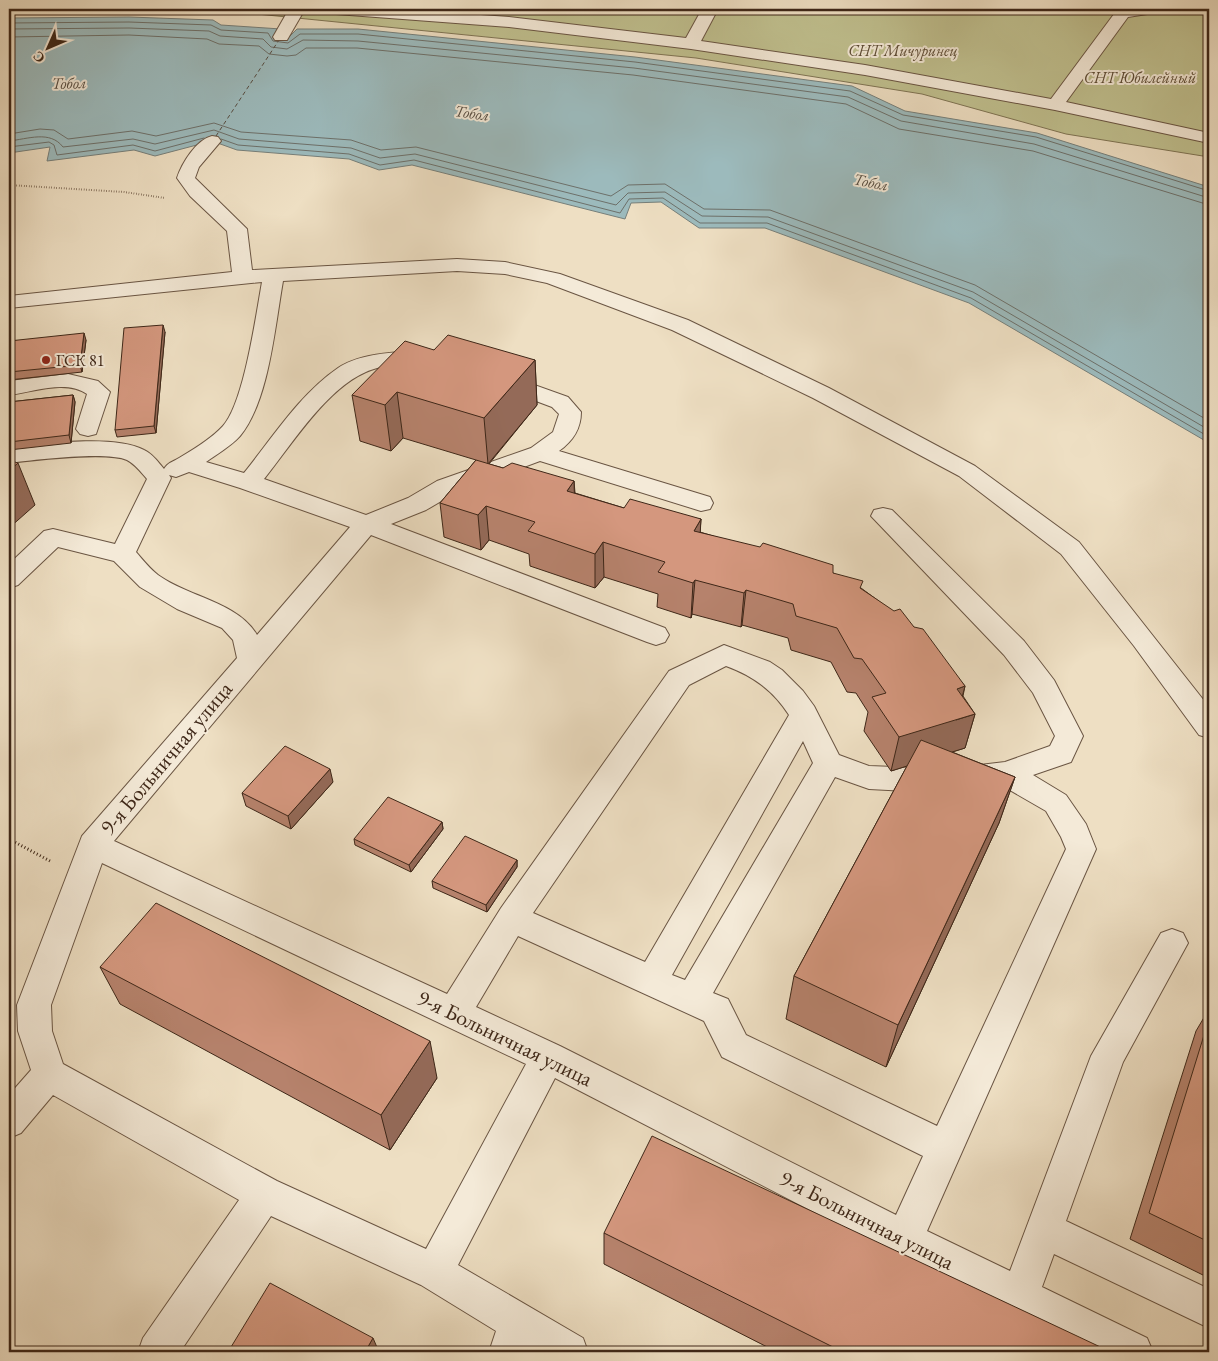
<svg xmlns="http://www.w3.org/2000/svg" width="1218" height="1361" viewBox="0 0 1218 1361" font-family="'EB Garamond',serif">
  <rect width="100%" height="100%" fill="#eedfc3"/>
  <filter id="stains"><feTurbulence type="fractalNoise" baseFrequency=".004" numOctaves="4"/><feColorMatrix values="0 0 0 0 .2 0 0 0 0 .09 0 0 0 0 .02 0 0 0 .5 -.17"/></filter>
  <radialGradient id="worn" r=".72"><stop offset=".6" stop-color="#630" stop-opacity="0"/><stop offset="1" stop-color="#630" stop-opacity=".3"/></radialGradient>
  <g fill="#c0c08f" stroke="#7f7454">
    <path d="M9 9H255L250 14 9 12Z"/>
    <path d="M262 9H1209V157L1066 134 922 94 696 58 257 14Z"/>
  </g>
  <path fill="#9cbabc" stroke="#767f7a" d="M129 17 213 20 221 25 281 29 274 36 288 38 297 29H358L635 57 852 86 905 111 1037 133 1209 187V443L969 303 765 228H699L661 202 631 203 625 219 412 165 379 170 349 159 237 150 212 141 155 156 134 150 47 161 50 147 9 153V18Z"/>
  <g fill="none" stroke-linecap="round" stroke-linejoin="round">
    <g stroke="#6d706a" stroke-width="1">
      <path d="M9 23 129 22 211 25 221 30 268 33 273 41 288 43 300 34H358L635 62 850 91 903 115 1036 137 1209 191"/>
      <path d="M9 29 129 28 209 31 220 36 263 39 271 47 287 49 303 40 358 41 634 68 848 97 901 121 1034 144 1209 198"/>
      <path d="M9 37 129 35 207 39 219 44 259 46 269 54 287 56 296 55 306 48H357L633 75 846 104 899 129 1033 151 1209 205"/>
      <path d="M9 134 40 129 54 130 68 139 132 131 156 136 214 123 241 132 351 140 381 150 416 147 611 196 628 185 665 184 704 209 770 210 975 285 1209 421"/>
      <path d="M221 139 238 145 349 154 380 165 414 160 620 213 629 199 663 198 700 223H767L971 298 1209 437"/>
      <path d="M9 141C28 139 50 130 63 147L133 139 155 144 214 130 239 139 351 148 380 158 415 154 616 205 628 193 665 192 702 216 768 217 973 292 1209 430"/>
      <path d="M9 147 49 142 54 145 57 155 133 145 155 151 204 138"/>
    </g>
    <path stroke="#564c41" stroke-width="1" stroke-dasharray="4 3" stroke-linecap="butt" d="M216 136 279 40"/>
    <g stroke="#6a5543" stroke-width="2">
      <g id="minor">
        <path d="M289 9H305L287 40H275L273 37Z"/>
        <path d="M328 9H396L509 17 686 38 702 9H718L701 41 865 65 1051 99 1117 10 1162 9 1160 12 1128 17 1066 102 1209 133V143L1055 110 865 75 691 49 509 27 336 14Z"/>
        <path d="M212 136 218 137 221 141 199 167 195 178 247 229 252 270 457 259 505 262 560 274 688 320 829 388 975 466 1079 542 1209 707V738L1199 735 1134 646 1061 554 959 476 813 398 672 330 547 283 505 274 457 271 283 281C275 326 269 401 240 436 231 446 217 454 206 462L244 473C273 437 300 394 338 368 360 353 405 349 431 355L434 360 431 365C413 369 395 364 377 368 331 380 293 443 264 479L366 515 408 498 437 481 531 448 553 432 559 414 552 407 493 385 490 380 493 375 501 373 568 397 581 412C581 429 573 441 559 451L710 497 713 503 710 509 701 511 540 461 455 493 426 510 391 524 665 628 669 635 665 642 656 645 647 642 371 535 114 841 447 994 501 908 669 671 724 645 770 662 782 670 803 691 814 706 839 755 869 766 946 769 1005 762 1050 746 1055 736 1033 693 1004 655 871 516 874 510 883 508 892 510 1024 641 1054 680 1083 736 1071 762 1033 775 1066 795 1086 824 1096 849 927 1231 1010 1271 1091 1056 1161 933 1172 929 1183 933 1188 943 1123 1062 1066 1221 1209 1289V1328L1054 1254 1042 1287 1147 1338 1153 1352H1092L891 1252 555 1078 458 1265 583 1338 588 1352H531L528 1350 527 1352H489L496 1331 421 1285 271 1216 180 1352H138L143 1338 239 1200 53 1095 21 1133 9 1138V1095L31 1070 18 1031 17 1005 82 836 237 658 233 640 222 628 177 609 140 587 114 561 58 547 18 585 9 588V564L44 531 53 529 115 544 147 479C141 472 135 464 127 460 106 451 34 460 9 463V448C43 444 114 434 144 450 153 454 158 462 164 469 168 462 173 462 179 458 193 450 212 438 223 426 244 403 256 315 262 282L9 308V296L232 272 227 231 190 196 177 178C182 163 196 140 212 136ZM189 472 240 488 350 527 257 635C238 602 188 597 158 575 150 569 143 560 136 552L171 478 169 475 176 477ZM726 666C753 676 773 690 789 715L645 962 533 913 689 685ZM803 741 813 763 685 980 672 975ZM835 777 869 789 946 793 1001 785 1046 811 1061 837 1066 849 937 1126 746 1035 728 999 713 993ZM102 863 526 1064 426 1249 277 1181 63 1064 52 1031 51 1005ZM518 936 704 1021 722 1057 923 1156 896 1215 560 1046 476 1007Z"/>
        <path d="M68 374 98 381 110 392 96 434 88 436 80 434 76 429 87 394C66 379 33 392 9 395V381Z"/>
      </g>
    </g>
    <path stroke="#3e2718" stroke-width="2" stroke-dasharray="0.5 2" stroke-linecap="butt" d="M9 185 124 192 165 198"/>
    <path stroke="#3e2718" stroke-width="3" stroke-dasharray="1 2.5" stroke-linecap="butt" d="M9 839 50 861"/>
    <use href="#minor" fill="#f4ead8" fill-rule="evenodd"/>
  </g>
  <g fill="#b6826c" stroke="#3e2718">
    <path d="M165 332 156 433 117 437 115 430Z"/>
    <path d="M86 340 82 372 9 380V341Z"/>
    <path d="M434 350 535 360 537 405 489 464 503 468 574 481 575 493 624 508 701 519 700 532 833 573 861 588 914 627 965 686 963 696 975 714 965 748 952 752 1015 777 999 823 886 1067 786 1019 794 976 907 766 891 771 864 731 868 712 856 693 847 692 831 662 791 650 788 638 742 625 741 627 692 614 691 618 657 607 658 594 604 577 595 588 530 566 529 554 489 540 481 550 444 537 440 503 476 460 403 438 391 451 360 441 352 395Z"/>
    <path d="M73 395 75 402 71 443 9 450V402Z"/>
    <path d="M333 782 291 829 246 806 242 793Z"/>
    <path d="M442 822 443 829 411 872 355 845 354 839Z"/>
    <path d="M517 860V867L487 912 433 888 432 881Z"/>
    <path d="M100 967 437 1078 390 1150 120 1004Z"/>
    <path d="M1209 1009V1278L1130 1239 1196 1031Z"/>
    <path d="M604 1233 1111 1352H777L604 1264Z"/>
  </g>
  <g fill="#946a58" stroke="#3e2718">
    <path d="M163 325 165 332 156 433 154 426Z"/>
    <path d="M84 333 86 340 82 372 80 365Z"/>
    <path d="M535 360 537 405 488 464 484 418Z"/>
    <path d="M397 392 403 438 391 451 385 405Z"/>
    <path d="M73 395 75 402 71 443 69 435Z"/>
    <path d="M18 463 35 505 9 528V471Z"/>
    <path d="M574 481 575 515 567 491Z"/>
    <path d="M486 506 489 540 481 550 478 515Z"/>
    <path d="M701 519 699 554 694 531Z"/>
    <path d="M603 542 604 577 595 588V554Z"/>
    <path d="M695 580 692 614 691 618 693 583Z"/>
    <path d="M746 590 742 625 741 627 744 593Z"/>
    <path d="M965 686 956 720 975 714 965 748 891 771 899 737 957 689Z"/>
    <path d="M330 769 333 782 291 829 288 816Z"/>
    <path d="M1015 777 999 823 886 1067 898 1025Z"/>
    <path d="M442 822 443 829 411 872 409 865Z"/>
    <path d="M517 860V867L487 912 486 905Z"/>
    <path d="M430 1041 437 1078 390 1150 381 1115Z"/>
    <path d="M373 1338 379 1352H365Z"/>
  </g>
  <g fill="#d4977e" stroke="#3e2718">
    <path d="M163 325 154 426 115 430 124 328Z"/>
    <path d="M84 333 80 365 9 372V341Z"/>
    <path d="M448 335 535 360 484 418 397 392 385 405 352 395 405 341 434 350Z"/>
    <path d="M73 395 69 435 9 442V402Z"/>
    <path d="M9 460 18 463 9 471Z"/>
    <path d="M476 460 503 468 512 463 574 481 567 491 624 508 630 499 701 519 694 531 760 547 763 543 833 565V573L863 581 860 588 894 611 900 609 914 627 923 629 965 686 957 689 975 714 899 737 872 697 886 693 862 659 854 658 837 628 796 616 793 604 746 590 744 593 695 580 693 583 658 572 665 562 603 542 595 554 528 531 535 522 486 506 478 515 440 503Z"/>
    <path d="M921 740 1015 777 898 1025 794 976Z"/>
    <path d="M285 746 330 769 288 816 242 793Z"/>
    <path d="M388 797 442 822 409 865 354 839Z"/>
    <path d="M465 836 517 860 486 905 432 881Z"/>
    <path d="M156 903 430 1041 381 1115 100 967Z"/>
    <path d="M1209 1019V1242L1149 1213Z"/>
    <path d="M652 1136 1111 1352H843L604 1233Z"/>
    <path d="M270 1283 373 1338 365 1352H228Z"/>
  </g>
  <circle fill="#8f2418" stroke="#f4ead8" stroke-width="2" cx="46" cy="360" r="5"/>
  <g text-anchor="middle" dominant-baseline="central" stroke-width="4" stroke-linejoin="round" paint-order="stroke">
    <g font-size="16" font-style="italic" fill="#5e4d36" stroke="#f4ead8">
      <text x="903" y="50">СНТ Мичуринец</text>
      <text x="1140" y="77">СНТ Юбилейный</text>
    </g>
    <g font-size="16" font-style="italic" fill="#564c41" stroke="#f4ead8">
      <text transform="translate(69 83) rotate(-1)">Тобол</text>
      <text transform="translate(472 113) rotate(8)">Тобол</text>
      <text transform="translate(871 182) rotate(11)">Тобол</text>
    </g>
    <g font-size="16" fill="#3e2718" stroke="#f4ead8" text-anchor="start">
      <text x="56" y="360">ГСК 81</text>
    </g>
    <g font-size="22" fill="#3e2718" stroke="#f4ead8">
      <text transform="translate(166 758) rotate(-50)">9-я Больничная улица</text>
      <text transform="translate(505 1038) rotate(26)">9-я Больничная улица</text>
      <text transform="translate(867 1220) rotate(27)">9-я Больничная улица</text>
    </g>
  </g>
  <rect width="1218" height="1361" fill="none" stroke="#eedfc3" stroke-width="30"/>
  <rect x="10" y="10" width="1198" height="1341" fill="none" stroke="#3e2718" stroke-width="2.5"/>
  <rect x="15" y="15" width="1188" height="1331" fill="none" stroke="#3e2718"/>
  <g transform="translate(48 48) rotate(225)" stroke="#f4ead8" stroke-width="4" paint-order="stroke">
  <path d="M0-4L9 19L0 12L-9 19Z" fill="#3e2718"/>
  <text y="-8" font-size="14" font-weight="bold" text-anchor="middle" fill="#3e2718">С</text>
  </g>
  <rect width="100%" height="100%" filter="url(#stains)"/>
  <rect width="100%" height="100%" fill="url(#worn)"/>
</svg>
